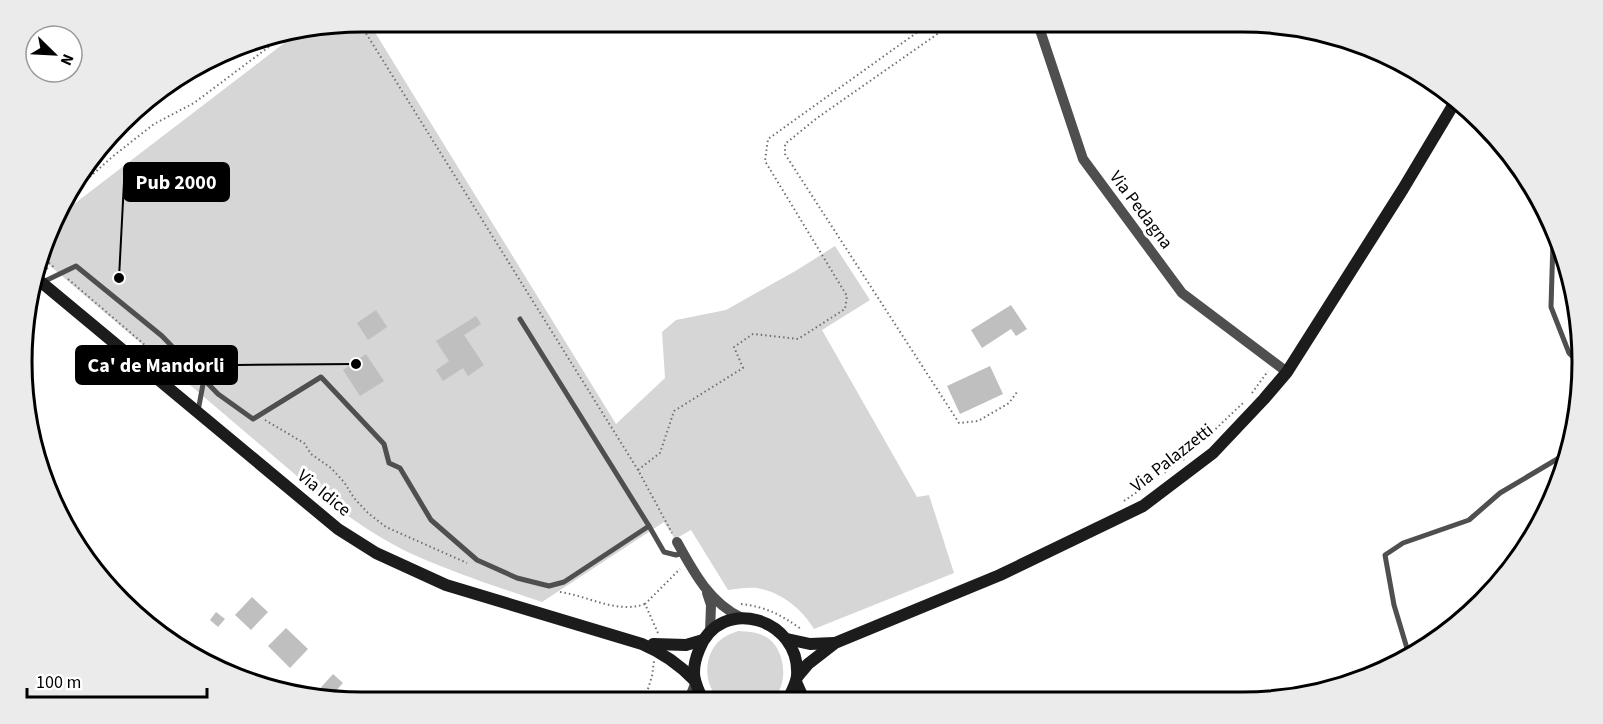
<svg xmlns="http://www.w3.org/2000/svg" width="1603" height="724" viewBox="0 0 1603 724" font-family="'Source Sans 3',sans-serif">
  <rect width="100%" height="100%" fill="#fff"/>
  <g fill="#d6d6d6">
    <path d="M362 21H368L616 424 665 378 662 332 676 320 726 310 797 270 835 246 870 300 822 330 917 497 929 495 954 573 814 629C802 609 781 592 757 588 748 587 737 589 728 590L691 530 675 539 664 522 542 602C498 587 454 573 412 554 375 537 342 512 311 488L42 259 57 217 300 31Z"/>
    <path d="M738 631C750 632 760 632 769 639 787 652 790 694 766 702 758 704 746 702 738 702 727 702 720 702 714 693 702 675 706 647 726 636 729 634 734 633 738 631Z"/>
  </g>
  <g fill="#bfbfbf">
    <path d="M1011 305 1027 329 1016 336 1011 329 982 348 971 330Z"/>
    <path d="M376 310 387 327 368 340 357 323Z"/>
    <path d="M476 316 481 324 464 335 484 365 468 376 463 368 443 381 436 370 449 361 436 341Z"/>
    <path d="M366 354 384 381 360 396 343 370Z"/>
    <path d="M990 366 1003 394 960 414 947 386Z"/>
    <path d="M252 597 268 612 251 630 235 615Z"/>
    <path d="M216 612 225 619 218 627 210 620Z"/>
    <path d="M286 628 308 649 290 668 268 646Z"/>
    <path d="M333 674 343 683 330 697 315 694Z"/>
  </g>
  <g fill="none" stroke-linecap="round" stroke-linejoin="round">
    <g stroke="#717171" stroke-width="2" stroke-dasharray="1.5 3" stroke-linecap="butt">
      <path d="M956 21 817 118 785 144V154L959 423 978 421 1009 403 1017 392"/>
      <path d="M359 22 638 470 672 533"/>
      <path d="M63 201 112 157 154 124 194 103 286 34"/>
      <path d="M42 257 55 268"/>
      <path d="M40 262 49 270"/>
      <path d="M68 279 174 370 180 374 184 372"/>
      <path d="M1252 393 1268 371"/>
      <path d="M265 420 304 443 311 454 331 468 344 482 354 498 368 513 386 527 467 563"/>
      <path d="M1183 460 1244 402"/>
      <path d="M638 470 660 453 674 411 743 368 734 347 753 334 798 339 845 309 847 296 765 161 768 139 933 21"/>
      <path d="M1124 501 1173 467"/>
      <path d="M560 592C589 596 616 614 645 604"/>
      <path d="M741 604C766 607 780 614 801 629"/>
      <path d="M658 633 645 604 680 569"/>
      <path d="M644 702 652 676 654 661"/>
    </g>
    <g stroke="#4f4f4f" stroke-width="5">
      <path d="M1556 232 1553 241 1551 307 1569 353 1581 365"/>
      <path d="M43 282 76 266 162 336 218 394 253 419 321 377 384 444 389 463 400 468 431 520 477 560 517 578 549 586 564 582 649 526 664 552 676 555 683 553"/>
      <path d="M520 319 649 526"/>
      <path d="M198 411 204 379"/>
      <path d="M1409 655 1394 605 1385 555 1403 543 1469 520 1500 493 1564 455"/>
    </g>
    <g stroke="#4f4f4f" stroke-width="10">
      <path d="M1037 21 1083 159 1182 293 1287 372"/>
      <path d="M677 542C694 573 710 603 742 618"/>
      <path d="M707 593 711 605 710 632"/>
      <path d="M688 702 695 684"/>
    </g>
    <g stroke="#1c1c1c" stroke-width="12">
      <path d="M35 277 338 529 376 553 446 585 642 644C663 653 678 663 694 680"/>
      <path d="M787 639 810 644 834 643"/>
      <path d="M653 644 686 645 703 640"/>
      <path d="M797 677 808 664 835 643 1000 575 1143 506 1213 453 1264 399 1287 372 1403 189 1455 102"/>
      <path d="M796 682 805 702"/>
      <path d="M704 702C694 682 690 672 699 650 720 594 801 618 797 676 796 685 790 694 787 702"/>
    </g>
  </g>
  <g text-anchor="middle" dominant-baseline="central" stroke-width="6" stroke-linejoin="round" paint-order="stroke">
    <g font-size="18" fill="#000" stroke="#fff">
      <text transform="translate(1141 210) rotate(53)">Via Pedagna</text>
      <text transform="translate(1172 458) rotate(-38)">Via Palazzetti</text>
      <text transform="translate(324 493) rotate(39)">Via Idice</text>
    </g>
  </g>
  <path d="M0 0H1603V724H0ZM362 32H1242A330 330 0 0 1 1572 362V362A330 330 0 0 1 1242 692H362A330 330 0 0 1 32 362V362A330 330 0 0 1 362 32Z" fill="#ebebeb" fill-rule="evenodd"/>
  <path fill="none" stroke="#000" stroke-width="3" d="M362 32H1242A330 330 0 0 1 1572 362V362A330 330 0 0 1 1242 692H362A330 330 0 0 1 32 362V362A330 330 0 0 1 362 32Z"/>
  <path fill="none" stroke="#000" stroke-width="2" d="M119 278L124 182M356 364L237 365"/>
  <g fill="#000" stroke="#fff" stroke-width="2">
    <circle cx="119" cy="278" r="6"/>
    <circle cx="356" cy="364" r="6"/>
  </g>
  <g fill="#000" stroke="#000" stroke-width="2">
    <rect x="124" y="163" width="105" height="38" rx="6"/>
    <rect x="76" y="346" width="161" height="38" rx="6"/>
  </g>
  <g font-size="20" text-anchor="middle" font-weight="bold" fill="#fff">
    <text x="176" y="189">Pub 2000</text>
    <text x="156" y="372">Ca' de Mandorli</text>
  </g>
  <g transform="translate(54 54) rotate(114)"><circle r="28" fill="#ffffff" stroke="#999999" stroke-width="1.5"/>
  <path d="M0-4.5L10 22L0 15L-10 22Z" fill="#000000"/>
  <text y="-9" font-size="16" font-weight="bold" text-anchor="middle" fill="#000000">N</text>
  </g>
  <path d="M27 688v9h180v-9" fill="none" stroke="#000000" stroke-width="3"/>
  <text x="36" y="688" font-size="18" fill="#000000" stroke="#ffffff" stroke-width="4.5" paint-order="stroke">100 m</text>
</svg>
